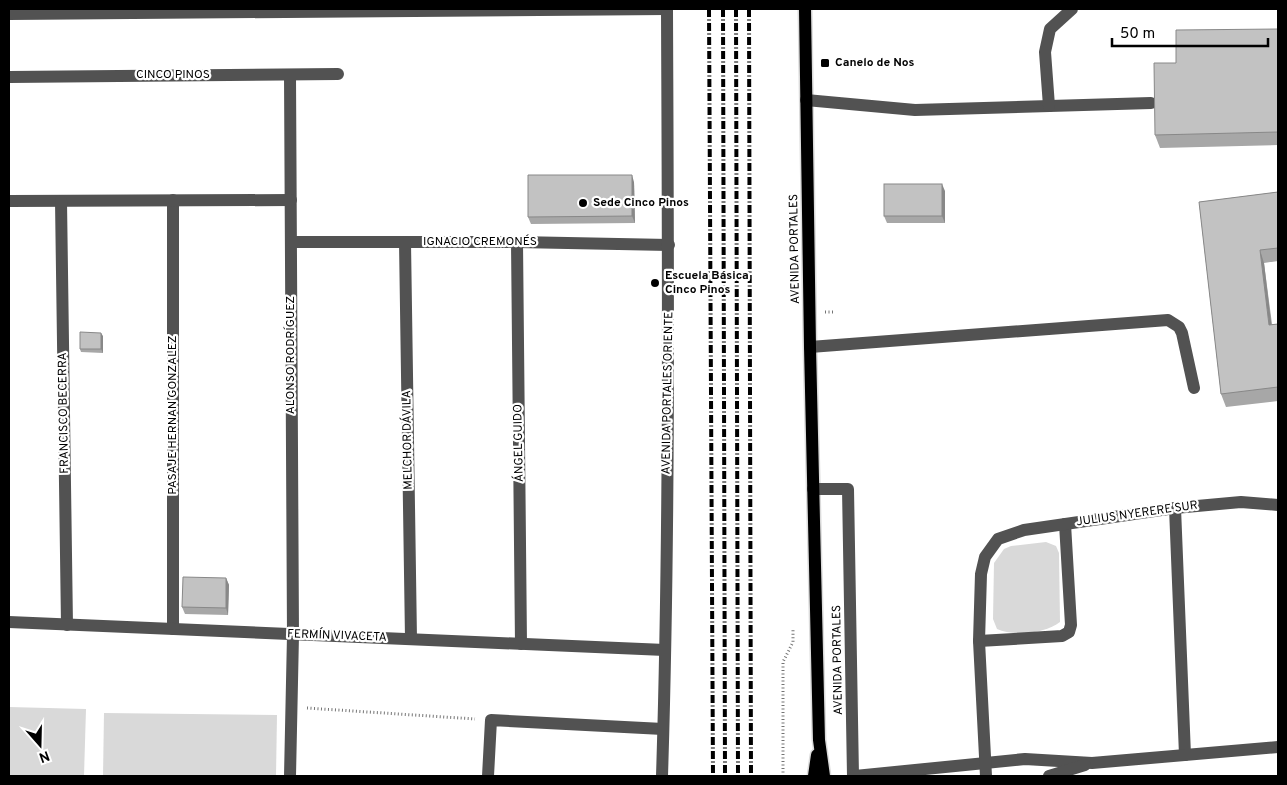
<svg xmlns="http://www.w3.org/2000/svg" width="1287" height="785" viewBox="0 0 1287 785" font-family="Overpass,sans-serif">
  <rect width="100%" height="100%" fill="#fff"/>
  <g fill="#d9d9d9">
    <path d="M1046 542 1056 546 1059 553 1060 622C1046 633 1014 637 997 629L993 619 994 563 1004 549 1011 546Z"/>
    <path d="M9 707 86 709 84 776H9Z"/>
    <path d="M104 713 277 715 276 776H103Z"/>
  </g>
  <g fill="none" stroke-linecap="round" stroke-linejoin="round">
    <g stroke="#dbdbdb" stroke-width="15">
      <g id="major">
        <path d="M805 9 810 347 819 740 824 776"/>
        <path d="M814 776 817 755"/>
      </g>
    </g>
    <g stroke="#747474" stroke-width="3" stroke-dasharray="1 2.5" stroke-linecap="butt">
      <path d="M825 312H834"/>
      <path d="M307 708 475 719"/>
      <path d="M783 776V662L793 642V628"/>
    </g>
    <g stroke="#525252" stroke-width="12">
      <path d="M9 14 667 9"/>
      <path d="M290 75 293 635 290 776"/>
      <path d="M9 77 338 74"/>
      <path d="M806 100 915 110 1151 103"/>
      <path d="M1049 106 1045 52 1050 29 1072 9"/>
      <path d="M173 200V629"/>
      <path d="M9 201 291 200"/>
      <path d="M61 201 67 625"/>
      <path d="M291 242H517L669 245"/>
      <path d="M405 242 411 639"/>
      <path d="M517 242 521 644"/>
      <path d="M810 347 1168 320 1179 327 1182 333 1194 388"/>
      <path d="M813 489H848L853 776"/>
      <path d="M1175 508 1185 755"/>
      <path d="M9 622 665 650"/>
      <path d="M979 641 1062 636 1069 632 1071 625 1065 524"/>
      <path d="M488 776 491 720 663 729"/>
      <path d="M662 776C670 521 668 265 667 9"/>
      <path d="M855 776 1025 759 1092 763 1278 747"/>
      <path d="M986 776 979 641 981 574 985 557 998 539 1024 530 1175 508 1241 502 1278 505"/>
      <path d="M1049 776 1085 765"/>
    </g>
    <use href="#major" stroke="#000" stroke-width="12"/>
    <g stroke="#000" stroke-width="4" stroke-dasharray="8 2.5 1 2.5" stroke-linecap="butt">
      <path d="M709 9 713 776"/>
      <path d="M723 9 725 776"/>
      <path d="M736 9 738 776"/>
      <path d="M749 9 751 776"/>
    </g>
  </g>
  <g fill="#a7a7a7">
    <path d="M1278 29V145L1160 148 1155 135 1176 63Z"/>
    <path d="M634 182 635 223 531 224 528 217Z"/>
    <path d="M945 191V223H887L884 216Z"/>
    <path d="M1278 192V261L1264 263 1272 324H1278V401L1226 407 1221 394 1199 202Z"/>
    <path d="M103 336V353L81 352 80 349Z"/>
    <path d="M226 578 229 585 228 615 185 614 182 607Z"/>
  </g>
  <g fill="#888">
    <path d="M632 175 634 182 635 223 632 216Z"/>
    <path d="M942 184 945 191V223L942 216Z"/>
    <path d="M1260 250 1264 263 1273 338 1269 325Z"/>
    <path d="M101 333 103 336V353L101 349Z"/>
    <path d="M226 578 229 585 228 615 226 608Z"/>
  </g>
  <g fill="#c2c2c2" stroke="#888">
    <path d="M1278 29V132L1155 135 1154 63H1176V30Z"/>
    <path d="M528 175H632V216L528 217Z"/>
    <rect x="884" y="184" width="58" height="32"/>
    <path d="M1278 192V248L1260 250 1269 325 1278 324V387L1221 394 1199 202Z"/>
    <path d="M80 332 101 333V349H80Z"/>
    <path d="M183 577 226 578V608L182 607Z"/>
  </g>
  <g fill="#000" stroke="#fff" stroke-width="2">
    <rect x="820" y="58" width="10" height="10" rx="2.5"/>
    <circle cx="583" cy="203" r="5"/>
    <circle cx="655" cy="283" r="5"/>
  </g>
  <g text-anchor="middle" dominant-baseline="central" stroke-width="4.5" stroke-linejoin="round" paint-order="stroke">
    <g font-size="12" font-weight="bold" fill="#000" stroke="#fff" text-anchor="start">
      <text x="835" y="63">Canelo de Nos</text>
      <text x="593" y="203">Sede Cinco Pinos</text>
      <text x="665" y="276">Escuela Básica<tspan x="665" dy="14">Cinco Pinos</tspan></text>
    </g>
    <g font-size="12" fill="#000" stroke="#fff">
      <text x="173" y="75">CINCO PINOS</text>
      <text x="480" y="242">IGNACIO CREMONÉS</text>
      <text transform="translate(795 249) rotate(-91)">AVENIDA PORTALES</text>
      <text transform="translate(291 355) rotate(-90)">ALONSO RODRÍGUEZ</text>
      <text transform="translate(668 393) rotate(-89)">AVENIDA PORTALES ORIENTE</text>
      <text transform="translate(64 413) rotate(-91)">FRANCISCO BECERRA</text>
      <text transform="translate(173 415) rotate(-90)">PASAJE HERNAN GONZALEZ</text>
      <text transform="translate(408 440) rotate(-91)">MELCHOR DÁVILA</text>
      <text transform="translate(519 443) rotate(-91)">ÁNGEL GUIDO</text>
      <text transform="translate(1137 514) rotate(-8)">JULIUS NYERERE SUR</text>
      <text transform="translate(337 636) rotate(2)">FERMÍN VIVACETA</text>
      <text transform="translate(838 660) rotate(-91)">AVENIDA PORTALES</text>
    </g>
  </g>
  <rect width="1287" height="785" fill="none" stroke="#000000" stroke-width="20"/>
  <g transform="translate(40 745) rotate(160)" stroke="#ffffff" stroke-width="4" paint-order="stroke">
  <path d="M0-4L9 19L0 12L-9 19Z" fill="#000000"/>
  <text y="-8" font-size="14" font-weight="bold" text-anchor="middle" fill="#000000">N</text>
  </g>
  <path d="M1112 38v8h156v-8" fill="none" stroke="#000000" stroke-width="2.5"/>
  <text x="1120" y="38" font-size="15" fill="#000000" stroke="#ffffff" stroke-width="4" paint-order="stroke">50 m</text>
</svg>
